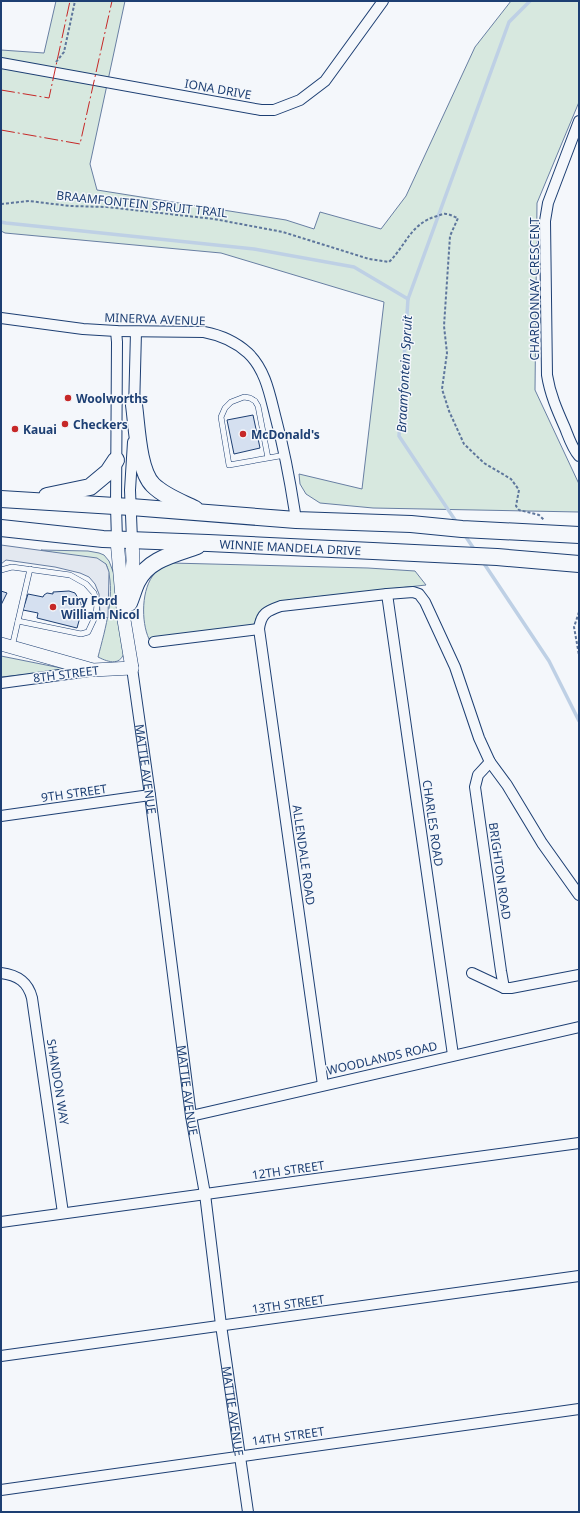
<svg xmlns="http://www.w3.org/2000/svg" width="580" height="1513" viewBox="0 0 580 1513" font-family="'Noto Sans',sans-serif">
  <rect width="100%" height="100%" fill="#f4f7fb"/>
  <g fill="#d7e8df" stroke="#687fa3">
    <path d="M56 1H125L90 164 97 190 286 220 314 229 320 212 381 229 406 196 475 47 511 1H579V102L537 203 535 390 579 484V512L373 508 320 503 306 494 300 484 299 474 362 489 384 302 221 253 5 233 1 231V50L44 53Z"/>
    <path d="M41 550 88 551 99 553 104 555 109 561 114 574 125 650C121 666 110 663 98 657 105 630 117 590 106 564Z"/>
    <path d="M171 563 368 568 415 571 426 585 289 600C266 604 264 610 251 628L149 639C141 622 141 588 155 573 159 569 166 566 171 563Z"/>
    <path d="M1 656 71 670 1 677Z"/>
  </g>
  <path fill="#e3e8f0" stroke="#687fa3" d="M1 545 97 558 106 564 109 572 108 618 100 615 99 594 95 584 89 577 80 573 55 567 6 560 1 564Z"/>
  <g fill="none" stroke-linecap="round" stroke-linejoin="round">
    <g stroke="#bed0e5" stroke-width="3.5">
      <path d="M1 222 6 223 254 249 354 267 408 299"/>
      <path d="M457 523 399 436 408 299 509 22 530 1"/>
      <path d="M464 534 476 552"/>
      <path d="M483 562 549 661 579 721"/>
    </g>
  </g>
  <g fill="#d5e0f0" stroke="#1d3f73">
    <path d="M253 415 260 448 234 454 227 420Z"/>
    <path d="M1 591 7 593 1 605Z"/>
    <path d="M69 591 75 593 81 603 82 610 77 628 37 618 38 613 23 610 28 594 43 597 44 595 47 593 53 594V592Z"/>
  </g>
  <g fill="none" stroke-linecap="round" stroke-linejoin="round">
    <g stroke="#1d3f73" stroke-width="6">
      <g id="service">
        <path d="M268 458 258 406 255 401 250 398 244 397 231 402 225 408 221 417 229 465 285 455"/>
        <path d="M1 570 12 567 70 575 86 584 94 593 97 604 96 615 88 632 81 634 18 621"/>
        <path d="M12 647 30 569"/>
      </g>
    </g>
    <g stroke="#1d3f73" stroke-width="12">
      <g id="minor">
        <path d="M1 63 261 110H274L300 100 325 81 383 1"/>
        <path d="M579 121 548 203 545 221 547 375C550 394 557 410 565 428 569 438 572 448 579 456"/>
        <path d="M1 318 83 329 116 331 204 332C220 335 236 342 248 353 266 370 270 396 276 419 285 453 291 486 296 520"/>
        <path d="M116 331 117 342 116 506 117 540"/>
        <path d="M134 410 136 332"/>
        <path d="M132 540 130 490 133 442"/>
        <path d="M387 594 453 1055"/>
        <path d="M154 642 259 629"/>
        <path id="s1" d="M132 668 150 795 191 1116 205 1194 221 1325 248 1512"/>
        <path d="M1 683 89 671"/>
        <path d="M490 762 478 775 475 787 501 971 504 988"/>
        <path d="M1 816 150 795"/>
        <path d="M1 973C18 975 28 982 32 998L63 1213"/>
        <path d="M472 973 504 988H511L579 975"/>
        <path d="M323 1085 259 629C261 613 267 611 281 606L387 594 413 592 419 594 425 602 455 667 479 738 490 762 507 785 542 843 579 895"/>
        <path d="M191 1116 579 1027"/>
        <path d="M1 1222 579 1143"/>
        <path d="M1 1356 579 1276"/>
        <path d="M1 1490 579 1409"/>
      </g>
    </g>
    <g stroke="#1d3f73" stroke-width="14">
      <g id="tertiary">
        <path d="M117 540 124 620 132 668"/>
        <path d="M130 592 133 561 132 540"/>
        <path d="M1 644 93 670 132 668"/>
      </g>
    </g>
    <g stroke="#1d3f73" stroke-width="18">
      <g id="primary">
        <path d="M134 405C137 426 138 470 153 485 164 496 181 502 195 509"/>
        <path d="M47 496 90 487 108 472 116 460"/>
        <path d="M1 499 131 507 296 520 411 524 462 529 579 535"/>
        <path id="s2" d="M1 528 103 539 208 543 497 557 579 564"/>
        <path d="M129 603C132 596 134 588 137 582 148 559 175 554 197 546"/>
      </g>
    </g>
    <g stroke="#5e769c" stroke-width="2" stroke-dasharray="3 2" stroke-linecap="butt">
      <path d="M56 62 64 52 75 1"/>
      <path d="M1 204 29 201 70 206 107 207 214 219 283 232 369 259 389 262C407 244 410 224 437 216 440 215 444 213 446 214 450 214 454 217 458 218L450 236 444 326 447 353 442 389 449 411 464 444 484 463 511 479 519 490 516 506 519 510 539 515 544 520"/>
      <path d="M579 612 574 627 579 655"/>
    </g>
    <use href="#service" stroke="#f4f7fb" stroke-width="5"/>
    <use href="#minor" stroke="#f4f7fb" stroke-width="10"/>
    <use href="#tertiary" stroke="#f4f7fb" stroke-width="13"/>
    <use href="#primary" stroke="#f4f7fb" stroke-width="16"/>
    <g stroke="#c62828" stroke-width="1" stroke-dasharray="14 3 2 3" stroke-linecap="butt">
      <path d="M1 90 49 98 70 1"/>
      <path d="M1 130 80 144 112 1"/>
    </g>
  </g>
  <g fill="#c62828" stroke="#f4f7fb" stroke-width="1.5">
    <circle cx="68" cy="398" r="4"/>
    <circle cx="65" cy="424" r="4"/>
    <circle cx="15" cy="429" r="4"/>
    <circle cx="243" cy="434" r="4"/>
    <circle cx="53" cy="607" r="4"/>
  </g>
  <g text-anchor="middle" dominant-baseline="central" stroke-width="3" stroke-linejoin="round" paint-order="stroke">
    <g font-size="12" fill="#1d3f73" stroke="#f4f7fb">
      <text transform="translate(218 89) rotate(10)">IONA DRIVE</text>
      <text transform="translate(142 204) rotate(6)">BRAAMFONTEIN SPRUIT TRAIL</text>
      <text transform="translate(534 289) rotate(-90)">CHARDONNAY CRESCENT</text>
      <text transform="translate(155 319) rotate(2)">MINERVA AVENUE</text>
      <text stroke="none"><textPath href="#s2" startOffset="290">WINNIE MANDELA DRIVE</textPath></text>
      <text transform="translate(66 674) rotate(-7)">8TH STREET</text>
      <text stroke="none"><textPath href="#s1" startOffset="102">MATTIE AVENUE</textPath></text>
      <text transform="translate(74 793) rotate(-8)">9TH STREET</text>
      <text transform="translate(433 823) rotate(82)">CHARLES ROAD</text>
      <text transform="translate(304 855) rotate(82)">ALLENDALE ROAD</text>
      <text transform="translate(500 871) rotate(82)">BRIGHTON ROAD</text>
      <text transform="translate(382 1058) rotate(-13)">WOODLANDS ROAD</text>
      <text transform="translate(58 1082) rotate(81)">SHANDON WAY</text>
      <text stroke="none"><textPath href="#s1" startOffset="426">MATTIE AVENUE</textPath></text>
      <text transform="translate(288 1170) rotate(-8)">12TH STREET</text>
      <text transform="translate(288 1304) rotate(-8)">13TH STREET</text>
      <text stroke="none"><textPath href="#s1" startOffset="750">MATTIE AVENUE</textPath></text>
      <text transform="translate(288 1436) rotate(-8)">14TH STREET</text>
    </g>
    <g font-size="12" font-weight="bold" fill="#1d3f73" stroke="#f4f7fb" text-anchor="start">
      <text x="76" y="398">Woolworths</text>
      <text x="73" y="424">Checkers</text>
      <text x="23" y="429">Kauai</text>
      <text x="251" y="434">McDonald's</text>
      <text x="61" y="600">Fury Ford<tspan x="61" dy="14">William Nicol</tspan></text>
    </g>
    <g font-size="13" font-style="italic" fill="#1d3f73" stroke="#f4f7fb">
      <text transform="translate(404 374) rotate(-87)">Braamfontein Spruit</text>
    </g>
  </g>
  <rect width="580" height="1513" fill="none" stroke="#1d3f73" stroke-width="4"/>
</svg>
